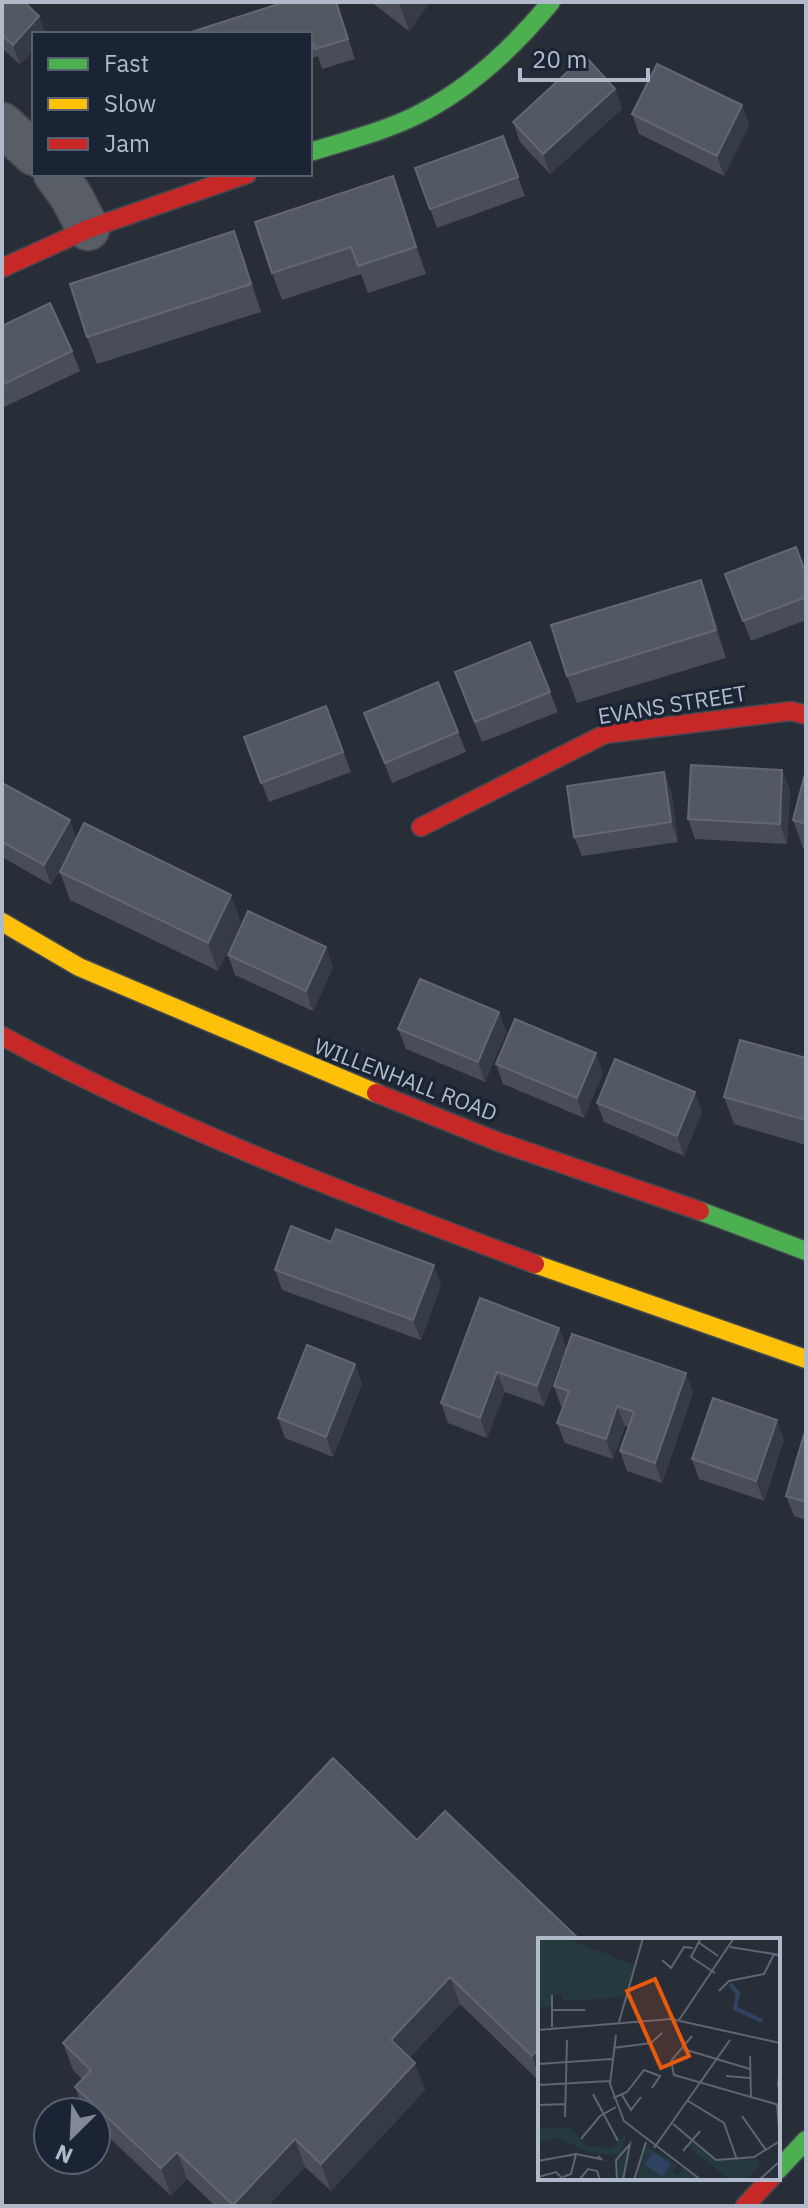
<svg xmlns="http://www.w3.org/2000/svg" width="808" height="2208" viewBox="0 0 808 2208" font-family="'IBM Plex Sans',sans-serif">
  <rect width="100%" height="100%" fill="#282e38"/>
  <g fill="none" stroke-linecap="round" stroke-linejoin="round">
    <g stroke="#444951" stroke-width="45">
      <g id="street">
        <path d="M2 124 34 154"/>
        <path d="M55 174 71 196 88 229"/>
      </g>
    </g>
    <g stroke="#444951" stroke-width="21">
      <g id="fast">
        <path d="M310 152C345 141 382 132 415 116 468 90 514 47 551 2"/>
        <path d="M700 1211 806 1251"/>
        <path d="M778 2170 806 2140"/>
      </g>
    </g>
    <g stroke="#444951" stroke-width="21">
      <g id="slow">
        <path d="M2 922 79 967 376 1093"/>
        <path d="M535 1264 806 1359"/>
      </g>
    </g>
    <g stroke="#444951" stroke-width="21">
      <g id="jam">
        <path d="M2 268 88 229 247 174"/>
        <path d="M421 827 605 734 791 711 806 715"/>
        <path d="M2 1036C171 1128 355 1197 535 1264"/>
        <path d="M376 1093 496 1141 700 1211"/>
        <path d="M745 2206 771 2178"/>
      </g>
    </g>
    <use href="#street" stroke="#585d66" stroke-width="42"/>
    <use href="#fast" stroke="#4caf50" stroke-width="18"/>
    <use href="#slow" stroke="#ffc107" stroke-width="18"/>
    <use href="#jam" stroke="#c62828" stroke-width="18"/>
  </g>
  <g fill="#484d57">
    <path d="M2 2 20 65 2 48Z"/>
    <path d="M337 2 355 59 322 69 318 56 310 59V34Z"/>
    <path d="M371 2H430L409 31Z"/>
    <path d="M615 89 622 109 550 174 520 142 513 122Z"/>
    <path d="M742 105 749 125 724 176 639 134 632 114Z"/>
    <path d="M503 136 525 196 437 228 415 168Z"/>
    <path d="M393 176 426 274 368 293 361 274 282 300 272 273Z"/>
    <path d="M244 258 261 312 97 364 87 337Z"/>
    <path d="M2 326 72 351 80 371 2 408Z"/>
    <path d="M725 574H806V620L751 641Z"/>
    <path d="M711 607 726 658 577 703 567 676Z"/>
    <path d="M462 692H550L558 712 482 742Z"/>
    <path d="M326 706 351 772 269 802 244 737Z"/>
    <path d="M364 713 458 732 466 752 392 783Z"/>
    <path d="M782 770 790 790 787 844 695 839 688 819Z"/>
    <path d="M806 770V849L803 848 793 820Z"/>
    <path d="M664 772 671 791 678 842 582 856 574 837Z"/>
    <path d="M2 783 70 820 76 839 241 922 218 971 70 900 60 872 70 852 51 885 2 857Z"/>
    <path d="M228 955 333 967 313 1011 235 975Z"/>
    <path d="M499 1012 506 1032 485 1082 406 1049 398 1029Z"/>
    <path d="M806 1058V1145L734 1124 724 1097Z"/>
    <path d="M496 1064 603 1073 584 1118 503 1084Z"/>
    <path d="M597 1103 702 1112 684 1156 604 1122Z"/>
    <path d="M331 1242 441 1285 421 1340 282 1290 275 1270Z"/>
    <path d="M559 1328 566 1348 544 1406 505 1392 487 1438 448 1423 441 1403Z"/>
    <path d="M355 1364 362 1384 333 1457 285 1438 278 1418Z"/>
    <path d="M554 1386 693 1393 662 1483 627 1471 620 1451 628 1427 625 1426 613 1459 565 1443 557 1423 563 1407 561 1406Z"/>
    <path d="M806 1436V1520L794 1516 786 1496Z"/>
    <path d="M784 1440 764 1501 699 1479 692 1459Z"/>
    <path d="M417 1840 540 1940V2082L460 2004 409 2058 425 2090 331 2191 305 2167 268 2206H215L187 2179 171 2196 96 2125V2112H84L75 2087 83 2080 73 2070 63 2043Z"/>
  </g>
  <g fill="#363c45">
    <path d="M336 2H337L355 59 348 39Z"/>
    <path d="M400 2H430L409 31 399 3Z"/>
    <path d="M39 16 46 34H34V50L20 65 13 45Z"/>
    <path d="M615 89 622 109 550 174 543 154Z"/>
    <path d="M742 105 749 125 724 176 717 156Z"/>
    <path d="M393 176 403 203 426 274 416 247Z"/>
    <path d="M234 231 244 258 261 312 251 284Z"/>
    <path d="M701 580 711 607 726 658 716 630Z"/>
    <path d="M782 770 790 790 787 844 780 824Z"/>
    <path d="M664 772 671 791 678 842 671 822Z"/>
    <path d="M70 820 77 840 51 885 44 865Z"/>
    <path d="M231 895 241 922 218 971 208 943Z"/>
    <path d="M326 947 333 967 313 1011 306 991Z"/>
    <path d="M499 1012 506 1032 485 1082 478 1062Z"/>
    <path d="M596 1053 603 1073 584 1118 577 1098Z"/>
    <path d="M695 1092 702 1112 684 1156 677 1136Z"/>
    <path d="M434 1265 441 1285 421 1340 413 1320Z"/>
    <path d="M559 1328 566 1348 544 1406 537 1386Z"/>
    <path d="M355 1364 362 1384 333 1457 326 1437Z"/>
    <path d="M497 1372 505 1392 487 1438 480 1418Z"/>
    <path d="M686 1373 693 1393 662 1483 655 1463Z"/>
    <path d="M617 1406 625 1426 613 1459 606 1439Z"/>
    <path d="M777 1420 784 1440 764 1501 756 1481Z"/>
    <path d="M450 1977 460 2004 400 2067 391 2040Z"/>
    <path d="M540 2047V2079L532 2056Z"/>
    <path d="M415 2063 425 2090 331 2191 321 2164Z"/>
    <path d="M295 2139 305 2167 268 2206H233V2205Z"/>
    <path d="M177 2152 187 2179 171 2196 161 2168Z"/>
  </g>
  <g fill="#535963" stroke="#626873" stroke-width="2">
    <path d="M2 2H24L39 16 13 45 2 35Z"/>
    <path d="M285 2H336L348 39 315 49 310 34H185Z"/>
    <path d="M585 56 615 89 543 154 513 122Z"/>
    <path d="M657 64 742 105 717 156 632 114Z"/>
    <path d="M503 136 518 177 430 209 415 168Z"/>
    <path d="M393 176 416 247 358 266 351 247 272 273 255 222Z"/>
    <path d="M234 231 251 284 87 337 70 284Z"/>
    <path d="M50 303 72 351 2 385V326Z"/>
    <path d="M796 547 806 574V597L743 621 725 574Z"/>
    <path d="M701 580 716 630 567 676 551 625Z"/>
    <path d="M530 642 550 692 475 722 455 672Z"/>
    <path d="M438 682 458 732 385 763 364 713Z"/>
    <path d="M326 706 343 752 261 783 244 737Z"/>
    <path d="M691 765 782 770 780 824 688 819Z"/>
    <path d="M806 770V824L793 820Z"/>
    <path d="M664 772 671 822 574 837 567 786Z"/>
    <path d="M2 783 70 820 44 865 2 842Z"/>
    <path d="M84 823 231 895 208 943 60 872Z"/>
    <path d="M248 911 326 947 306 991 228 955Z"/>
    <path d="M420 979 499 1012 478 1062 398 1029Z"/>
    <path d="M515 1019 596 1053 577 1098 496 1064Z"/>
    <path d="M740 1040 806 1058V1120L724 1097Z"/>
    <path d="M615 1059 695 1092 677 1136 597 1103Z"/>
    <path d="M291 1226 331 1242 336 1229 434 1265 413 1320 275 1270Z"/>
    <path d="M480 1298 559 1328 537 1386 497 1372 480 1418 441 1403Z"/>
    <path d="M572 1334 686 1373 655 1463 620 1451 634 1412 617 1406 606 1439 557 1423 569 1391 554 1386Z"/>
    <path d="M307 1345 355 1364 326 1437 278 1418Z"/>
    <path d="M713 1398 777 1420 756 1481 692 1459Z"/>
    <path d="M804 1435 806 1436V1502L786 1496Z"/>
    <path d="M333 1758 417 1840 445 1811 580 1940H540V2047L532 2056 450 1977 391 2040 415 2063 321 2164 295 2139 233 2205 177 2152 161 2168 75 2087 91 2070 63 2043Z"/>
  </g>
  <g text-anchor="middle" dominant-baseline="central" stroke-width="7" stroke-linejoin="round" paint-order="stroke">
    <g font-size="22" fill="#b1baca" stroke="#1a2434">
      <text transform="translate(672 704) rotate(-9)">EVANS STREET</text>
      <text transform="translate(406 1079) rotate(21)">WILLENHALL ROAD</text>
    </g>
  </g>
  <g transform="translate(538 1938)">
    <rect width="242" height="242" fill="#282e38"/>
    <path d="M0 0H27L97 27 85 59 25 63V56L13 57V68L0 69ZM16 189 33 190 47 207 74 210 90 193 82 216 90 206 85 242H80L81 217 52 215 18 199 0 205V192ZM154 204 177 222 218 220 222 227 208 242H193L150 209ZM107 207 139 227 134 234 139 237 144 231 161 242H98Z" fill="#243a3f"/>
    <path d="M115 214 133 226 124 239 107 226Z" fill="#304362"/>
    <path fill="none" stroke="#304362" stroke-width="4" d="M192 46 200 55 197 70 224 83"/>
    <path fill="none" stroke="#5f6672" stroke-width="2" d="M163 0 153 19 177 35M160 4 180 18M192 9 242 17M124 22 133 30 146 9 155 10M181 53 191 43 226 36 236 16M14 57V89M14 72H47M141 82 196 0M81 84 105 0M0 92 133 81 242 105M78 97 72 146 86 183 163 242M154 98 133 123 136 137 241 167M75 110 113 105 124 95M145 111 212 131M212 118 213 160M0 126 74 121M188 138 212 140M0 147 72 143M240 149 242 125M55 156 80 203M84 157 93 172 103 159M75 160 89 154 106 132 122 138 114 150M150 163 186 185 199 222M2 167 28 166M204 178 228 212M27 179 29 102M135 186 178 222 216 219 242 203 239 166M43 201 62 178 78 169M116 210 192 102M145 213 162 193M0 223 38 216 63 221 60 218M0 239 18 234 25 241M25 239 33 236 38 216M41 242 50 231 59 233 62 242M79 242 78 222 92 206 85 242M96 242 108 204M221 242 242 223"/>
    <path fill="#e8590c" fill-opacity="0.15" stroke="#e8590c" stroke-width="4" d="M117 41 151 118 123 130 89 53Z"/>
    <rect width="242" height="242" fill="none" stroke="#b1baca" stroke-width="4"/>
  </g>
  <rect width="808" height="2208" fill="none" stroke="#b1baca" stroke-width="8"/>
  <rect x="32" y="32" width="280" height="144" fill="#1a2434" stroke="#566070" stroke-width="2"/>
  <rect x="48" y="58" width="40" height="12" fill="#4caf50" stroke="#566070" stroke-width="2"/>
  <text x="104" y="72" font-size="24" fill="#b1baca">Fast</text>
  <rect x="48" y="98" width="40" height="12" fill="#ffc107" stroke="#566070" stroke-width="2"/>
  <text x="104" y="112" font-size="24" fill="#b1baca">Slow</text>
  <rect x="48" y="138" width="40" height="12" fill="#c62828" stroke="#566070" stroke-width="2"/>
  <text x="104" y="152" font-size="24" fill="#b1baca">Jam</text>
  <g transform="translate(72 2136) rotate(204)"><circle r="38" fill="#1a2434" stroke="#566070" stroke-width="2"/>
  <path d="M0-6L14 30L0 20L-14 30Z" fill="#818997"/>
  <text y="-12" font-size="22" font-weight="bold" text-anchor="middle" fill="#b1baca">N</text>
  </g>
  <path d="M520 68v12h128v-12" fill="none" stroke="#b1baca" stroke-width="4"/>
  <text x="532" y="68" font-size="24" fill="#b1baca" stroke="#1a2434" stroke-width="6" paint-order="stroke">20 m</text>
</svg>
